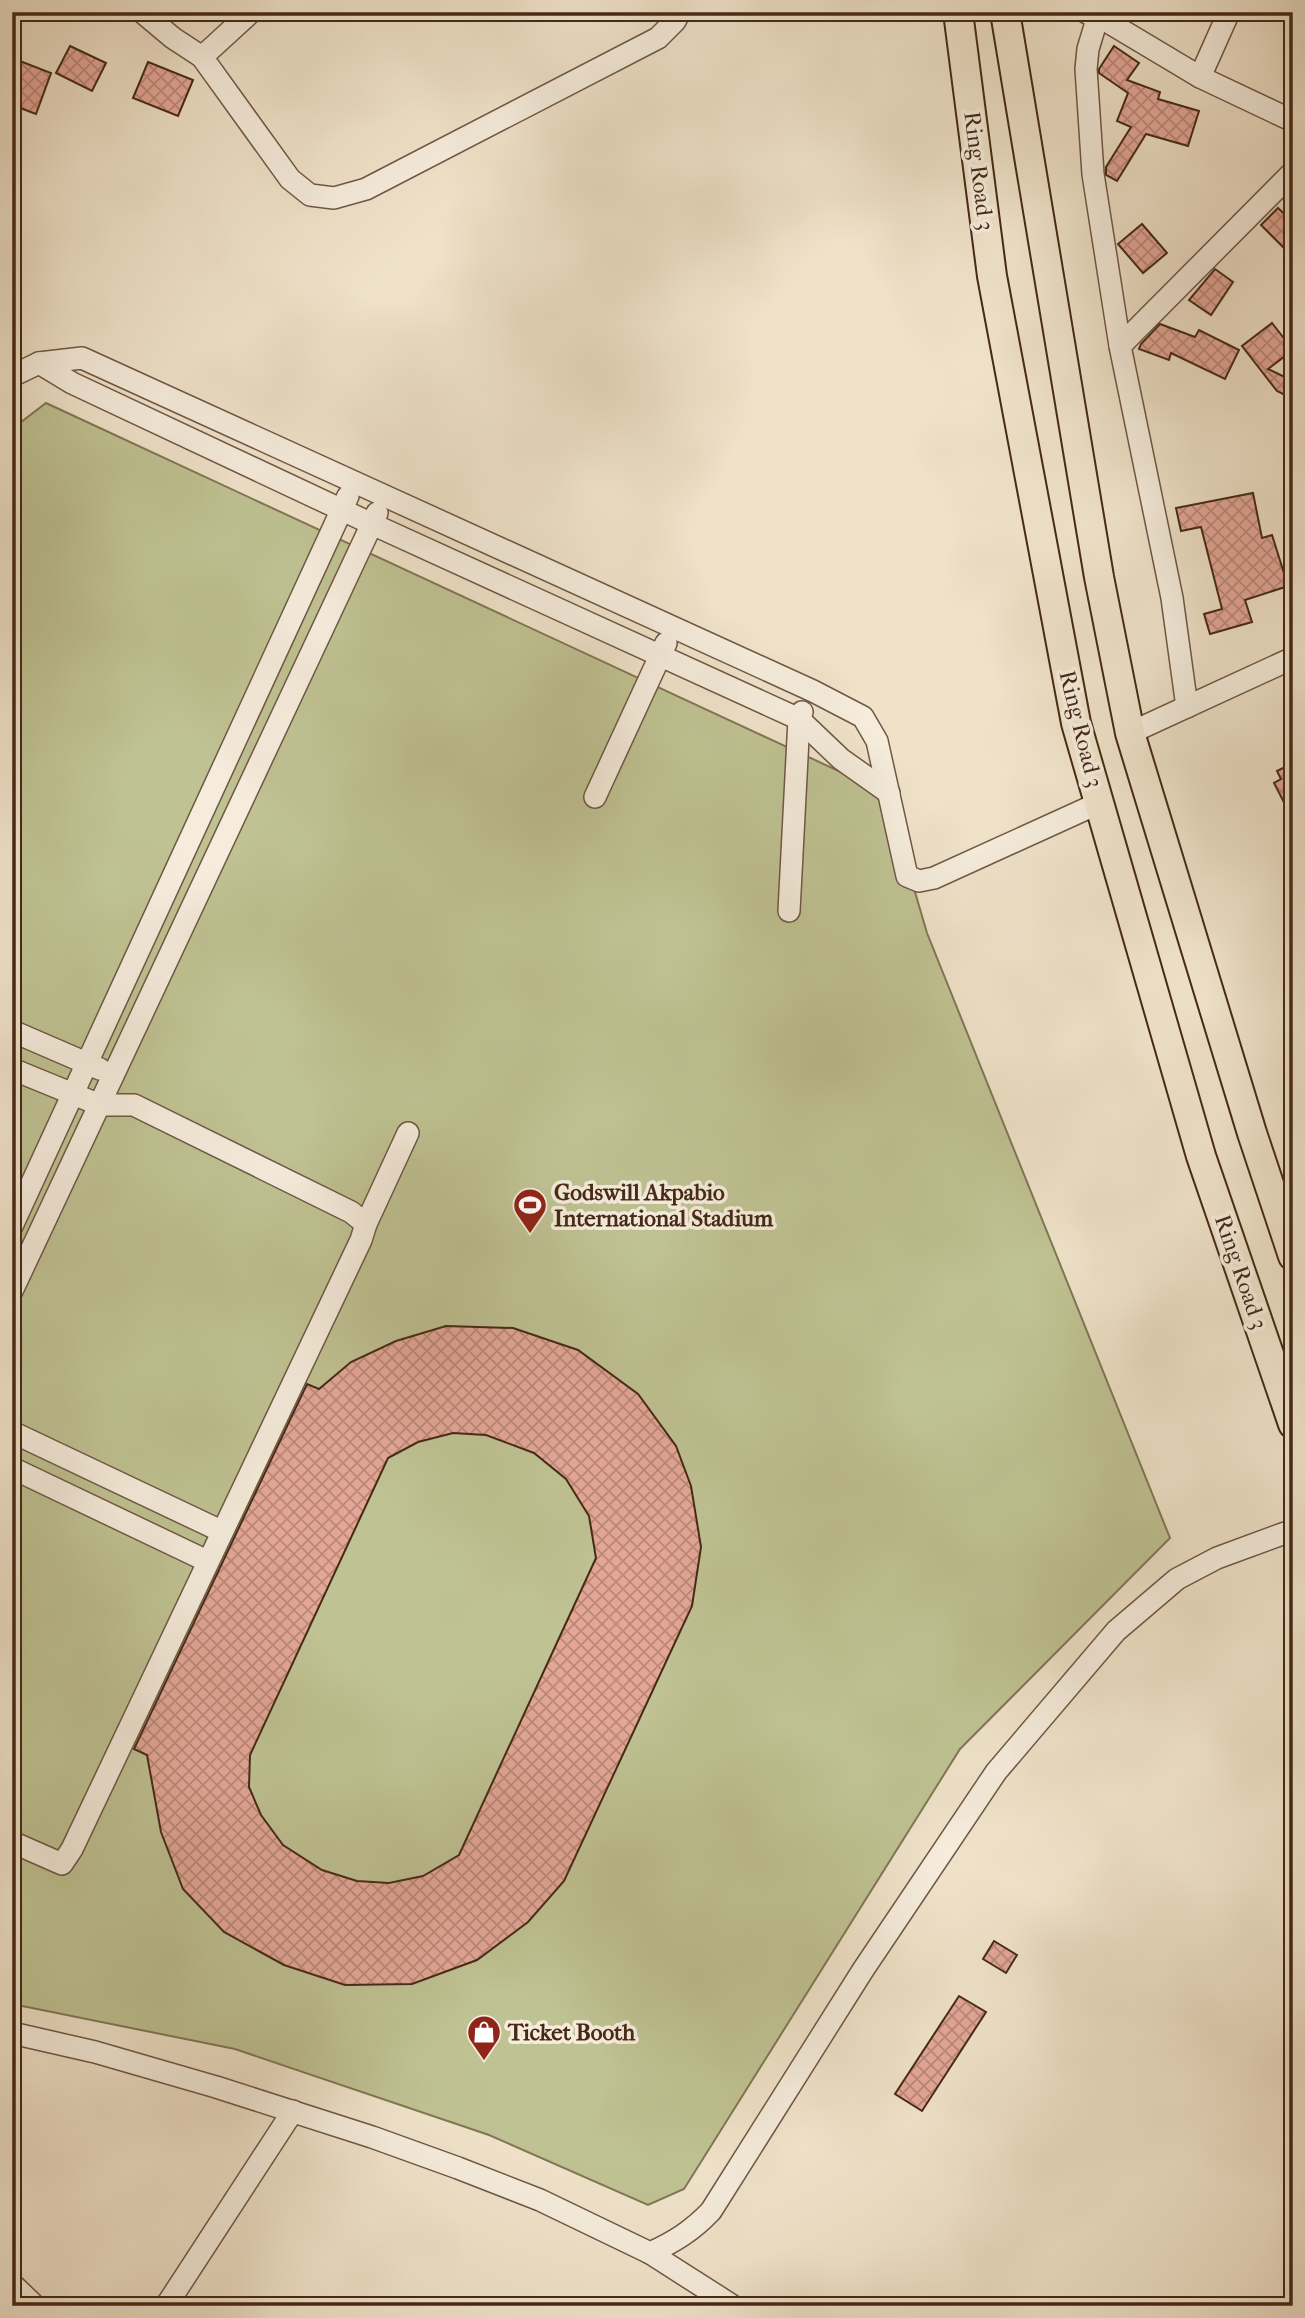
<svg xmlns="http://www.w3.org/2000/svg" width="1305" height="2318" viewBox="0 0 1305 2318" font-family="'IM FELL French Canon',serif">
  <defs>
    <pattern id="building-cross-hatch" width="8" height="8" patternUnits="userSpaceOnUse" patternTransform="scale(1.75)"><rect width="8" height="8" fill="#e4a797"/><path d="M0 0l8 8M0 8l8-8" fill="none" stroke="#bb887a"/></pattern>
  </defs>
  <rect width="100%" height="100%" fill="#efe2c9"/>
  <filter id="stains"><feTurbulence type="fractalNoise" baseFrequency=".00286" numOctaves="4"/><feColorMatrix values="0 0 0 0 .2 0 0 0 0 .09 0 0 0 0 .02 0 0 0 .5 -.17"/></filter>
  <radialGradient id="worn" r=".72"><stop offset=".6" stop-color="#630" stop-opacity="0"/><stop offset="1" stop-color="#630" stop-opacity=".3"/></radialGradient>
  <path fill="#bfc293" stroke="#827654" stroke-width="2" d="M46 403 886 793 927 933 1170 1538 960 1749 684 2189 648 2205 489 2135 235 2049 12 2004V429Z"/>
  <g fill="url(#building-cross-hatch)" stroke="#452916" stroke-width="2" fill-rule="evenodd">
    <path d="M70 46 106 63 92 91 56 73Z"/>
    <path d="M1114 46 1139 63 1127 80 1160 92 1158 99 1199 111 1188 146 1146 134 1117 181 1106 175V167L1131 127 1117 121 1128 93 1099 73V69Z"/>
    <path d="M12 58 51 73 36 114 12 105Z"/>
    <path d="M148 62 193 80 178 116 133 98Z"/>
    <path d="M1278 208 1293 222V241L1285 249 1261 225Z"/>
    <path d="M1142 224 1167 253 1143 273 1118 244Z"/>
    <path d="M1215 269 1233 282 1211 315 1189 300Z"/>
    <path d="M1272 323 1293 350 1268 369 1293 381V399L1277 391 1242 346Z"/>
    <path d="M1160 324 1195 337 1199 330 1239 350 1225 379 1171 353 1169 360 1139 349 1141 344Z"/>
    <path d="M1253 493 1262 538 1272 535 1288 586 1245 600 1252 622 1210 634 1204 614 1222 609 1201 527 1181 531 1176 508Z"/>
    <path d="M1293 763V820L1274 783 1281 779 1277 771Z"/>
    <path d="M446 1326 513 1328 578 1350 638 1394 676 1446 691 1486 701 1547 692 1606 564 1881 528 1922 477 1960 412 1984 345 1985 284 1965 224 1932 183 1889 161 1832 147 1755 134 1749 307 1384 319 1389 351 1362 396 1341ZM453 1433 486 1435 534 1453 566 1479 589 1516 596 1558 459 1855 423 1876 389 1883 357 1881 322 1870 283 1845 261 1815 249 1787 250 1755 388 1458 418 1442Z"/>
    <path d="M994 1941 1017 1955 1006 1973 983 1959Z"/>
    <path d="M959 1996 986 2012 922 2111 895 2094Z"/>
  </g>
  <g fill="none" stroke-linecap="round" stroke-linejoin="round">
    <g stroke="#705743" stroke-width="24">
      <g id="minor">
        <path d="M142 12 173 38 202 57 290 179 310 195 334 198 366 189 658 38 675 21 680 12"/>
        <path d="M1087 13 1098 16 1200 77 1293 121"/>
        <path d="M1098 16 1088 49 1086 69 1093 174 1120 346 1172 598 1187 707"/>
        <path d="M202 57 251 12"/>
        <path d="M1200 77 1229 12"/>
        <path d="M1120 346 1293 172"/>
        <path d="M39 363 72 383 372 524 799 719 841 759 889 793"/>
        <path d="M12 376 39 363 82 358 813 691 863 717 877 741 907 876 919 881 934 878 1099 803"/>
        <path d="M1130 733 1293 658"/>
        <path d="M595 797 666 643"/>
        <path d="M789 911 799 719 802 712"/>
        <path d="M12 1031 100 1069"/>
        <path d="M12 1069 100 1105H134L351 1212 366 1224"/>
        <path d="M12 1226 348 496"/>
        <path d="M12 1291 377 513"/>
        <path d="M12 1432 221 1531"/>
        <path d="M12 1468 207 1561"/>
        <path d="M12 1842 62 1864 72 1849 361 1240 366 1224 408 1133"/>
        <path d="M12 2033 95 2052 216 2087 372 2137 458 2168 540 2200 650 2253 733 2306"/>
        <path d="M650 2253C674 2242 692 2231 711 2211L863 1970 996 1772 1116 1631 1177 1579 1217 1558 1285 1533 1293 1535"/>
        <path d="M12 2284 35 2306"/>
        <path d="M166 2306 293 2111"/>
      </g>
    </g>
    <g stroke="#452916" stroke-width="32">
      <g id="major">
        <path d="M958 12 992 276 1076 723 1201 1156 1293 1424"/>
        <path d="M1005 12 1099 577 1130 733 1252 1133 1293 1256"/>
      </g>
    </g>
    <use href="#minor" stroke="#f5ecdc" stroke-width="21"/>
    <use href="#major" stroke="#efe2c9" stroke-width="28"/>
  </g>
  <defs>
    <g id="stadium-pin" transform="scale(1.75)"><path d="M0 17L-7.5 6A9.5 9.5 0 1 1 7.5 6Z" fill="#8f2418" stroke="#f5ecdc"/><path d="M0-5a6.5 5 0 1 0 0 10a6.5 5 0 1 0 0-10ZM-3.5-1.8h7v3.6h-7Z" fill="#fff"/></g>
    <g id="shop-pin" transform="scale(1.75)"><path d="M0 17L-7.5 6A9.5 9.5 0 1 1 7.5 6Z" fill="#8f2418" stroke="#f5ecdc"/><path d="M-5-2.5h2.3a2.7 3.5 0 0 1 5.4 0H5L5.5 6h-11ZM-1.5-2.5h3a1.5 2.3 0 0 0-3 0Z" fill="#fff"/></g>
  </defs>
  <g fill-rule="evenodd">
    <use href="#stadium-pin" x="530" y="1205"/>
    <use href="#shop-pin" x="484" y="2032"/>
  </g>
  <g text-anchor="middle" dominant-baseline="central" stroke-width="7" stroke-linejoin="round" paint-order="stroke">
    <g font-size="23" fill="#452916" stroke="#f5ecdc">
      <text transform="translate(979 171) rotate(83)">Ring Road 3</text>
      <text transform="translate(1081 729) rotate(76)">Ring Road 3</text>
      <text transform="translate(1241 1272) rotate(71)">Ring Road 3</text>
    </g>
    <g font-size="23" font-weight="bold" fill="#452916" stroke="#f5ecdc" text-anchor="start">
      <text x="554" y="1192">Godswill Akpabio<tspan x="554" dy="26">International Stadium</tspan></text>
      <text x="508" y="2032">Ticket Booth</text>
    </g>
  </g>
  <rect width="1305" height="2318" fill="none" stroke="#efe2c9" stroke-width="42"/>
  <rect x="14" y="14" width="1277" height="2290" fill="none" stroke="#452916" stroke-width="3.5"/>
  <rect x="21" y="21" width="1263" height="2276" fill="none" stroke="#452916" stroke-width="2"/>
  <rect width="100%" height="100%" filter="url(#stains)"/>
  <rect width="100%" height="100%" fill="url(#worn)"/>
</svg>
